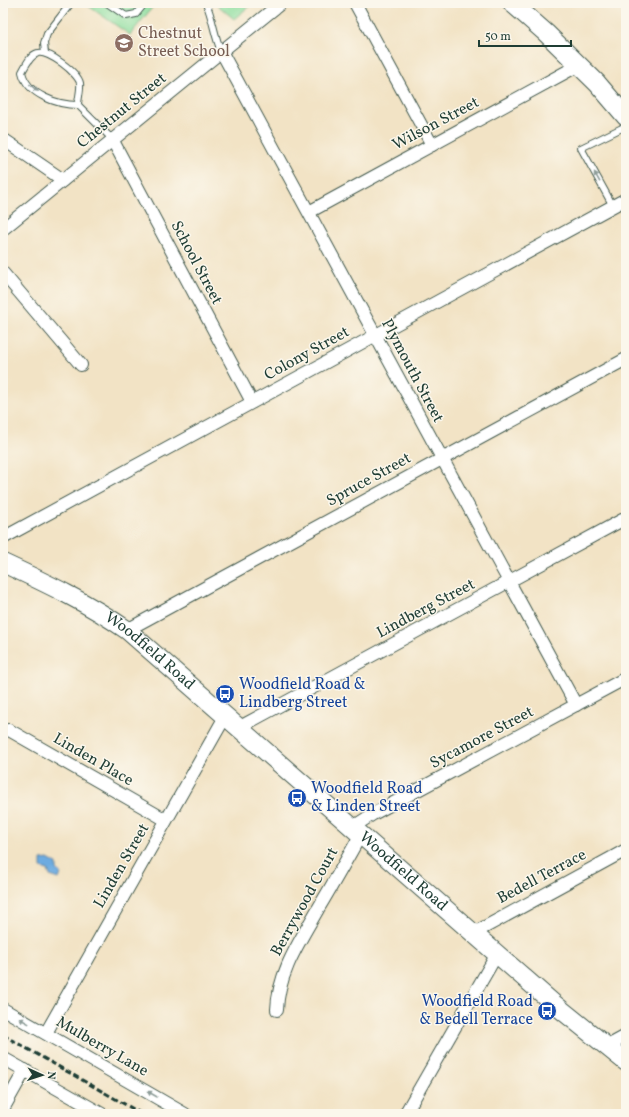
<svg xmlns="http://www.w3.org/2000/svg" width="629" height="1117" viewBox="0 0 629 1117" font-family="Vollkorn,serif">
  <rect width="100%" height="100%" fill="#fbf7ec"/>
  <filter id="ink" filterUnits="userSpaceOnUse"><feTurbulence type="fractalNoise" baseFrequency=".025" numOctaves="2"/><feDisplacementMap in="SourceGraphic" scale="8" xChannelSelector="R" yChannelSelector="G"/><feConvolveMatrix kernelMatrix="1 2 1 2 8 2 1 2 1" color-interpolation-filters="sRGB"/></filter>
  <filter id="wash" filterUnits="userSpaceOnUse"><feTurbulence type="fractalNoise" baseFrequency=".012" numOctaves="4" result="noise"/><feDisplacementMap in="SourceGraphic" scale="16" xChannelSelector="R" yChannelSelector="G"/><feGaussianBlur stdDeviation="0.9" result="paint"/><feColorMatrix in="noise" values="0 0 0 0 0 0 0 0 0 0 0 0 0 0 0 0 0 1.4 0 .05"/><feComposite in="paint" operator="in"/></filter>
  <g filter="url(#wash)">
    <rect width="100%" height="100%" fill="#f2e3c5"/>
    <g fill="#8cde9e" stroke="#568e69">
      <path d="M84 3H156L130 35Z"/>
      <path d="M215 3H253L234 19Z"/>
    </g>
    <path fill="#6dabe0" stroke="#46748a" d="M48 859 57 864V870L61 874 59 879 50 876 48 870 41 868V860Z"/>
  </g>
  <g filter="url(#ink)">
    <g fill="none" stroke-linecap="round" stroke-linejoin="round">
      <g stroke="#3f564a" stroke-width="8">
        <g id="lane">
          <path d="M107 3 126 16 136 14 145 3"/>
          <path d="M206 3C213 19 214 35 221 51"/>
          <path d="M45 53 44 43 47 34 71 3"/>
          <path d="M78 105C78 99 81 89 80 83 78 73 48 50 38 53 30 55 26 65 22 72 27 95 58 105 78 105L112 139"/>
          <path d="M613 206 581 148 626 126"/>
        </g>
      </g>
      <g stroke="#3f564a" stroke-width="14">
        <g id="street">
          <path d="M355 3 432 145"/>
          <path d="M221 51 576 705"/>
          <path d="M3 139 63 180"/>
          <path d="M112 139 252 402"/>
          <path d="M309 212 579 65"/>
          <path d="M3 229 281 3"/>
          <path d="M3 273 81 365"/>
          <path d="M3 538 626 199"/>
          <path d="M127 630 626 359"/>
          <path d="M240 727 626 518"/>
          <path d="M3 731 9 730 166 820"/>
          <path d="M353 827 373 814 626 678"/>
          <path d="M474 933 626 850"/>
          <path d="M3 1009 185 1114"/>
          <path d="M277 1010C278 973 300 941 318 909 333 884 347 859 361 834"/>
          <path d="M46 1033 226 715"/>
          <path d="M606 1047 626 1036"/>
          <path d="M3 1058 102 1114"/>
          <path d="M3 1109 25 1070"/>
          <path d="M405 1114 497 954"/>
        </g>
      </g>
      <g stroke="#3f564a" stroke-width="20">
        <g id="secondary">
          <path d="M512 3 546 33 597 83 626 117"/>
          <path id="s1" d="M3 563C46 583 88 603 127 630L553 1003 626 1062"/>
        </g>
      </g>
      <use href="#lane" stroke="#fff" stroke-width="6"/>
      <use href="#street" stroke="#fff" stroke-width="12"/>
      <use href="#secondary" stroke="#fff" stroke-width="18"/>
      <path stroke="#1f3d34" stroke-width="3" stroke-dasharray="6 3" stroke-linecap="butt" d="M3 1035 142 1114"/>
    </g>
    <defs><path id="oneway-solid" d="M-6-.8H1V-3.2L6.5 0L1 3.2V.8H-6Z"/></defs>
    <g fill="#8f9e9a">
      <use href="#oneway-solid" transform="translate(34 88) rotate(39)"/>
      <use href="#oneway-solid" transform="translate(597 177) rotate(-119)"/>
      <use href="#oneway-solid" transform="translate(24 1021) rotate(-151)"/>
      <use href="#oneway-solid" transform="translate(152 1094) rotate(-150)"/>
    </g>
  </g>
  <defs>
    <g id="school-disc" transform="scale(1)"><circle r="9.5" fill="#8d6e63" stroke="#fbf7ec"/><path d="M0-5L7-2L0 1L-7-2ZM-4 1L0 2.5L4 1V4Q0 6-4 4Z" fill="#fff"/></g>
    <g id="bus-disc" transform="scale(1)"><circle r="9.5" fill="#1a4fb4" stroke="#fbf7ec"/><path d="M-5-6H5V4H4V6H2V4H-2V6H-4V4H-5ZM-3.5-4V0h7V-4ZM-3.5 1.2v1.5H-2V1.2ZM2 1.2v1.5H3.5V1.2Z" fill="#fff"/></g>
  </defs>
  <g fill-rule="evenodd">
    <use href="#school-disc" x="124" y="43"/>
    <use href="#bus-disc" x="225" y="694"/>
    <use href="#bus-disc" x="297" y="798"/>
    <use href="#bus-disc" x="547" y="1011"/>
  </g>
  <g text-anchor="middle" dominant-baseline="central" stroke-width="3" stroke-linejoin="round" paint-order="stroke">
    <g font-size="16" fill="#785e54" stroke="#fbf7ec" text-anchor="start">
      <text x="138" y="34">Chestnut<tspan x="138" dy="18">Street School</tspan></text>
    </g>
    <g font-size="16" fill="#1f3d34" stroke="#fbf7ec">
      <text transform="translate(122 111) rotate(-39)">Chestnut Street</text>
      <text transform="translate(436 124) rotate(-28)">Wilson Street</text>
      <text transform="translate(196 263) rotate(62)">School Street</text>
      <text transform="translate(307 354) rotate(-29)">Colony Street</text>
      <text transform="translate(412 371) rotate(62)">Plymouth Street</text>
      <text transform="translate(369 480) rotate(-29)">Spruce Street</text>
      <text transform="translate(426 609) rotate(-28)">Lindberg Street</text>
      <text stroke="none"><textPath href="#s1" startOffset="172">Woodfield Road</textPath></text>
      <text transform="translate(482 738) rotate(-28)">Sycamore Street</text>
      <text transform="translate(93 760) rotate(30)">Linden Place</text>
      <text transform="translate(122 866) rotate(-60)">Linden Street</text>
      <text stroke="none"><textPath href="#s1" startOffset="508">Woodfield Road</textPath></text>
      <text transform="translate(542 877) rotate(-28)">Bedell Terrace</text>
      <text transform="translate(305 902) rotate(-61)">Berrywood Court</text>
      <text transform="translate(102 1047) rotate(30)">Mulberry Lane</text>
    </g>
    <g font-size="16" fill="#164399" stroke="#fbf7ec" text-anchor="start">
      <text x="239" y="685">Woodfield Road &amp;<tspan x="239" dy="18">Lindberg Street</tspan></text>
      <text x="311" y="789">Woodfield Road<tspan x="311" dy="18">&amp; Linden Street</tspan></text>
      <text x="533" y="1002" text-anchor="end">Woodfield Road<tspan x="533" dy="18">&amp; Bedell Terrace</tspan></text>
    </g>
  </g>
  <rect width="629" height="1117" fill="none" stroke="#fbf7ec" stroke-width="16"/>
  <g transform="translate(42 1075) rotate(93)" stroke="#fbf7ec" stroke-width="3" paint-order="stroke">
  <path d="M0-3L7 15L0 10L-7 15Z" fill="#1f3d34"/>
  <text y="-6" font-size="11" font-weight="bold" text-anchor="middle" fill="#1f3d34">N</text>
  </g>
  <path d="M479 40v6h92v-6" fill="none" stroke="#1f3d34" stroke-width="2"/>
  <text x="485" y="40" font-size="12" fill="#1f3d34" stroke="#fbf7ec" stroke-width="3" paint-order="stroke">50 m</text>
</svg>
